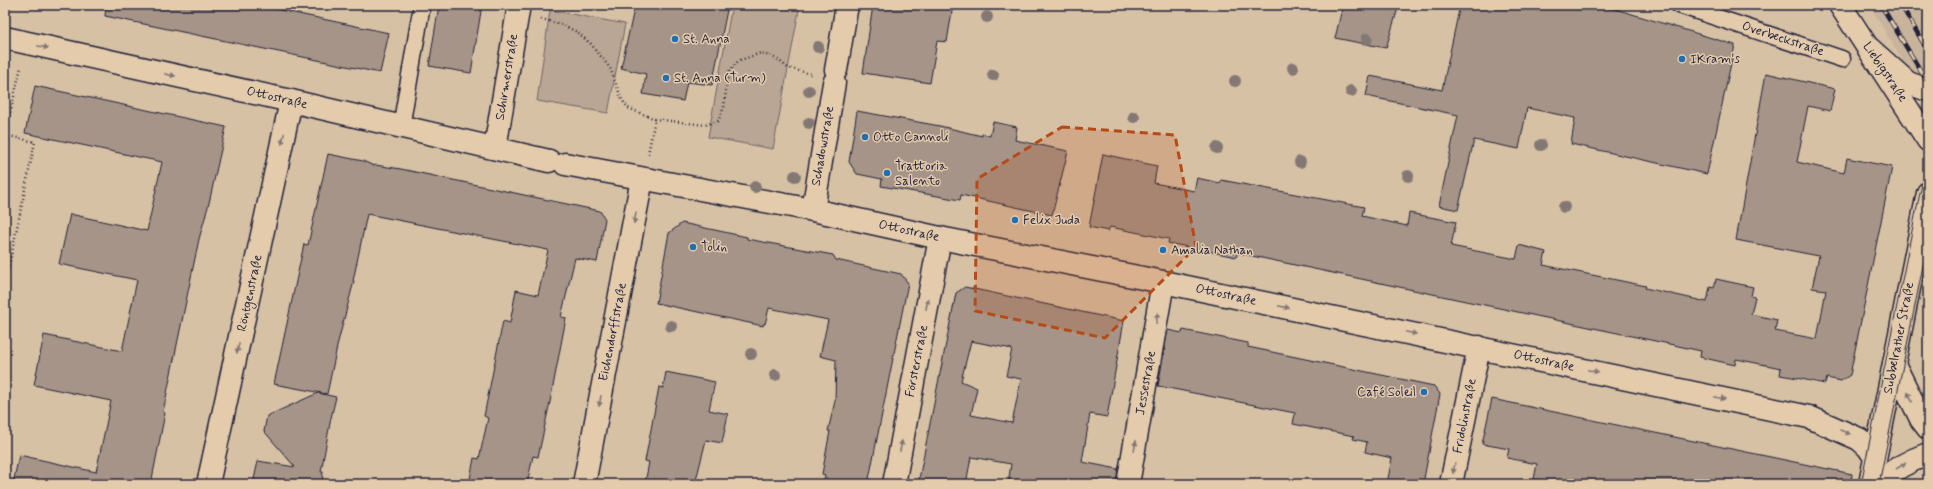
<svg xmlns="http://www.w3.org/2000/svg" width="1933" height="489" viewBox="0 0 1933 489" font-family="Mynerve,sans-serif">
  <rect width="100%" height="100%" fill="#d7c1a5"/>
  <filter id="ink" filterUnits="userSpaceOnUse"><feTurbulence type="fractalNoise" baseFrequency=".025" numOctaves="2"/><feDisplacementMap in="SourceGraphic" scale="8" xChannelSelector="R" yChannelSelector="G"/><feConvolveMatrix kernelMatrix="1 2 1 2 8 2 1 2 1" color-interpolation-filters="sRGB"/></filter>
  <g filter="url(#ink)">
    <path fill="#c8b49c" d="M1869 5H1928V105L1879 21Z"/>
    <g fill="#b9a694" stroke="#6e6468">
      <path d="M732 5H800L773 149 708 137Z"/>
      <path d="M550 10 625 24 608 113 537 101Z"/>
    </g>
    <g fill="#a59487" stroke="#22223b" fill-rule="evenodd">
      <path d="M106 5H256L389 33 380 73 105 16Z"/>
      <path d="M439 5H482L471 73 429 66Z"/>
      <path d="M635 5H728L712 85 687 82 683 101 643 94 646 74 621 68Z"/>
      <path d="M873 5H953L947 42 937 41 930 83 863 73Z"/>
      <path d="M1343 5H1399L1386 48 1335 38Z"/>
      <path d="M1460 5H1602L1735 45 1707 174 1571 144 1575 118 1527 108 1519 149 1474 140 1458 210 1439 206 1458 115 1366 96 1370 76 1442 90Z"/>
      <path d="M1766 73 1835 89 1830 111 1808 106 1797 162 1844 173 1847 158 1892 167 1850 375 1841 381 1827 378 1825 384 1792 377 1780 375 1781 368 1736 359 1735 365 1700 357 1701 351 1660 342 1238 253 1236 257 1168 243 1169 239 1110 227 1108 231 1089 227 1103 154 1157 166 1154 183 1194 191 1197 178 1220 183 1221 180 1364 207 1362 216 1407 226 1409 213 1456 222 1451 246 1516 259 1519 245 1546 252 1543 265 1646 286 1645 288 1707 302 1710 287 1714 288 1716 279 1753 287 1751 296 1755 297 1751 314 1777 320 1775 331 1817 339 1826 290 1812 288 1819 256 1736 240Z"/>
      <path d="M35 86 226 127 209 203 199 239 163 412 165 413 151 484H13L19 455 96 472 111 401 34 385 44 335 122 351 137 280 59 264 70 214 147 231 162 162 25 133Z"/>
      <path d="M857 111 940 126 982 136V134L990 136 993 122 1017 127 1015 140 1068 151 1052 215 961 195 960 200 881 186 882 179 857 174 849 162Z"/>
      <path d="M328 154 363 161 374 166 375 165 401 169 600 211 605 219 597 262 575 258 561 317 566 318 550 402 538 457 533 456 527 484H469L474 458 479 459 488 418 484 416 503 321 510 323 516 290 538 295 548 250 367 214 353 281H354L338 342 327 394 274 384 304 244 308 245Z"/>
      <path d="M682 223 747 237V239L833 255 836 260 901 274 908 283 868 484H823L825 475 822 474 830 431H828L835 401 836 360 820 356 828 320 769 308 765 324H763V326L656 303 669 233Z"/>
      <path d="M965 287 1124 321 1107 417 1090 414 1082 462 1118 469 1116 484H1008L1011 464 971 457 966 484H918L956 293ZM971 341 1012 349 1006 376 1021 379 1012 423 971 415 977 388 961 381Z"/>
      <path d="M1168 330 1182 333 1183 330 1248 343V347L1434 386 1440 394 1423 484H1387L1392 458 1365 452 1367 442 1353 439 1354 436 1293 424 1295 413 1158 386Z"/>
      <path d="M666 372 715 382 709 410 728 414 722 443 706 440 695 484H645L649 462 645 461 659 387 663 388Z"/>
      <path d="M318 393 336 397 331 418 321 472H323L322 484H253L258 461 295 467 264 431 267 416Z"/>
      <path d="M1492 399 1852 474 1851 484H1561L1534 479 1537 464 1507 458 1509 449 1482 444Z"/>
    </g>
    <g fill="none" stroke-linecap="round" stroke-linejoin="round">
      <g stroke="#22223b" stroke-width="19">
        <g id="service">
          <path d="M1679 5 1842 59"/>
          <path d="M401 127 422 5"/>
        </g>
      </g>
      <g stroke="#22223b" stroke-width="25">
        <g id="minor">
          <path d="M5 38 291 101 549 161"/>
          <path d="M836 70 847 5"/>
          <path d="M495 148 519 5"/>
          <path d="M565 164 813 210 940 238 1163 282 1809 417 1859 439 1868 447 1875 457"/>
          <path d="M813 210 834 83"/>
          <path d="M1894 364 1921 419 1928 428"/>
          <path d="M208 484 291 101"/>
          <path d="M584 484 642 179"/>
          <path d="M894 484 940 238"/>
          <path d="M1128 484 1163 282"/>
          <path d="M1451 484 1479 347"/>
          <path d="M1876 484C1892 470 1908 461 1928 454"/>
        </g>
      </g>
      <g stroke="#22223b" stroke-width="25">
        <path id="tertiary" d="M1840 5 1928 140"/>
      </g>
      <g stroke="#22223b" stroke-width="25">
        <g id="secondary">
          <path d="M1870 49 1908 83 1928 90"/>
          <path d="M1870 484 1928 193"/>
        </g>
      </g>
      <g stroke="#22223b" stroke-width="2.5" stroke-dasharray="1 3" stroke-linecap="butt">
        <path d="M541 19 563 25 577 32 591 44 610 68 622 100 628 108 655 119 705 125 718 121 724 107 728 73 738 61 761 53 777 59 788 68 811 74"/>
        <path d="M648 154 655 119"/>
        <path d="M5 285 35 142 5 135 21 67"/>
      </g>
      <use href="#service" stroke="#e3cbac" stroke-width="16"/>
      <use href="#minor" stroke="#e3cbac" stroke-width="22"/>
      <use href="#tertiary" stroke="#e3cbac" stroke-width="22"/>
      <use href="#secondary" stroke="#e3cbac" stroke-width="22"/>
      <g stroke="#22223b" stroke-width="1">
        <path d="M1861 484 1916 211 1928 158"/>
        <path d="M1879 484 1928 241"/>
      </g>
      <g stroke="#22223b" stroke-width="4.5">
        <g id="rail">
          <path d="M1881 5 1928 83"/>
          <path d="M1901 5 1928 51"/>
          <path d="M1924 5 1928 12"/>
        </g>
      </g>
      <use href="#rail" stroke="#e3cbac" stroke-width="3" stroke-dasharray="9" stroke-linecap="butt"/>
    </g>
    <g fill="#847875">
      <circle cx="987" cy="17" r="6"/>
      <circle cx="1367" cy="39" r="6"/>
      <circle cx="818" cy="47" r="6"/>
      <circle cx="1293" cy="68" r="6"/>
      <circle cx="993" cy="75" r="6"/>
      <circle cx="1235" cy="81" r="6"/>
      <circle cx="809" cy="91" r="6"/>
      <circle cx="1351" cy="91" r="6"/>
      <circle cx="1134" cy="117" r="6"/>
      <circle cx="809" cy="123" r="6"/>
      <circle cx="1541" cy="145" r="6"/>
      <circle cx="1217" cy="148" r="6"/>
      <circle cx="1300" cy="162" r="6"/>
      <circle cx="795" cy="176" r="6"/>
      <circle cx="1408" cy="176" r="6"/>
      <circle cx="755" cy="187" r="6"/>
      <circle cx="1564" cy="207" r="6"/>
      <circle cx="671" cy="326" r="6"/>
      <circle cx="751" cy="354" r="6"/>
      <circle cx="775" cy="375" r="6"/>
    </g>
    <defs><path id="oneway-solid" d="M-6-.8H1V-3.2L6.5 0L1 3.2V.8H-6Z"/></defs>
    <g fill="#827674">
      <use href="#oneway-solid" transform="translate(43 47) rotate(12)"/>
      <use href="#oneway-solid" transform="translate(170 75) rotate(12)"/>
      <use href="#oneway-solid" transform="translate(283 139) rotate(102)"/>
      <use href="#oneway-solid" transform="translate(635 218) rotate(101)"/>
      <use href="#oneway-solid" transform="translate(927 304) rotate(-79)"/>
      <use href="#oneway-solid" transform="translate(1284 307) rotate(12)"/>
      <use href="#oneway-solid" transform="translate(1157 318) rotate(-80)"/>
      <use href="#oneway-solid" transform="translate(1411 333) rotate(12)"/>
      <use href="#oneway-solid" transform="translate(238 348) rotate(102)"/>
      <use href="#oneway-solid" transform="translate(1593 371) rotate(12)"/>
      <use href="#oneway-solid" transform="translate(1910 397) rotate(-116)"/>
      <use href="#oneway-solid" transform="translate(1720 398) rotate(12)"/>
      <use href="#oneway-solid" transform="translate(600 401) rotate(101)"/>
      <use href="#oneway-solid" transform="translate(1845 432) rotate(23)"/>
      <use href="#oneway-solid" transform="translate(901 446) rotate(-79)"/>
      <use href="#oneway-solid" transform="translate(1135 446) rotate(-80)"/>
      <use href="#oneway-solid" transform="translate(1901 466) rotate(-30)"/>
      <use href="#oneway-solid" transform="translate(1454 468) rotate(101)"/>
    </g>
  </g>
  <path fill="#b64b18" fill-opacity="0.2" stroke="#b64b18" stroke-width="3" stroke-dasharray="8 5" stroke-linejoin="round" d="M1062 127 1175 135 1196 247 1105 338 975 311 977 179Z"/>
  <g fill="#1f6fb2" stroke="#e3cbac" stroke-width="1.5">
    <circle cx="675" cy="39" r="4"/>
    <circle cx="1682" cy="59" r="4"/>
    <circle cx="666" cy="78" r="4"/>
    <circle cx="865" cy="137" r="4"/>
    <circle cx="887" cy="173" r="4"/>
    <circle cx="1015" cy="220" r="4"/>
    <circle cx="693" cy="247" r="4"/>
    <circle cx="1163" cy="250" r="4"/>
    <circle cx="1424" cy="392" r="4"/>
  </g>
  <g text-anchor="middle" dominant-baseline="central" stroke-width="3" stroke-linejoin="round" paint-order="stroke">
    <g font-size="13" fill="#22223b" stroke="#e3cbac" text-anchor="start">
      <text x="683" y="39">St. Anna</text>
      <text x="1690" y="59">IKram's</text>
      <text x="674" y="78">St. Anna (Turm)</text>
      <text x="873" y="137">Otto Cannoli</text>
      <text x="895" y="166">Trattoria<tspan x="895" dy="15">Salento</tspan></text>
      <text x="1023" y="220">Felix Juda</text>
      <text x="701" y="247">Tolin</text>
      <text x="1171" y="250">Amalia Nathan</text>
      <text x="1416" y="392" text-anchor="end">Café Soleil</text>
    </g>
    <g font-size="13" fill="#22223b" stroke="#e3cbac">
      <text transform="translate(1783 39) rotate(18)">Overbeckstraße</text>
      <text transform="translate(1885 72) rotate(56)">Liebigstraße</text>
      <text transform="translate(507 77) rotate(-81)">Schirmerstraße</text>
      <text transform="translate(277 98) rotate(13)">Ottostraße</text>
      <text transform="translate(823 146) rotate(-80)">Schadowstraße</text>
      <text transform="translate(909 231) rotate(12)">Ottostraße</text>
      <text transform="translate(250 293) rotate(-78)">Röntgenstraße</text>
      <text transform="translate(1226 295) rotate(12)">Ottostraße</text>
      <text transform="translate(613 332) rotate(-79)">Eichendorffstraße</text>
      <text transform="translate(1899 338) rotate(-79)">Subbelrather Straße</text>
      <text transform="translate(917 361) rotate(-79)">Försterstraße</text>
      <text transform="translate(1544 361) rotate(12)">Ottostraße</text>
      <text transform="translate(1146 383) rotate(-80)">Jessestraße</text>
      <text transform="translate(1465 416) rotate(-79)">Fridolinstraße</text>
    </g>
  </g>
  <rect width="1933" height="489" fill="none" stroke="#e3cbac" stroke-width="20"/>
  <rect x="10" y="10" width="1913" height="469" fill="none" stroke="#22223b" stroke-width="1.5" filter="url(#ink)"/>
</svg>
